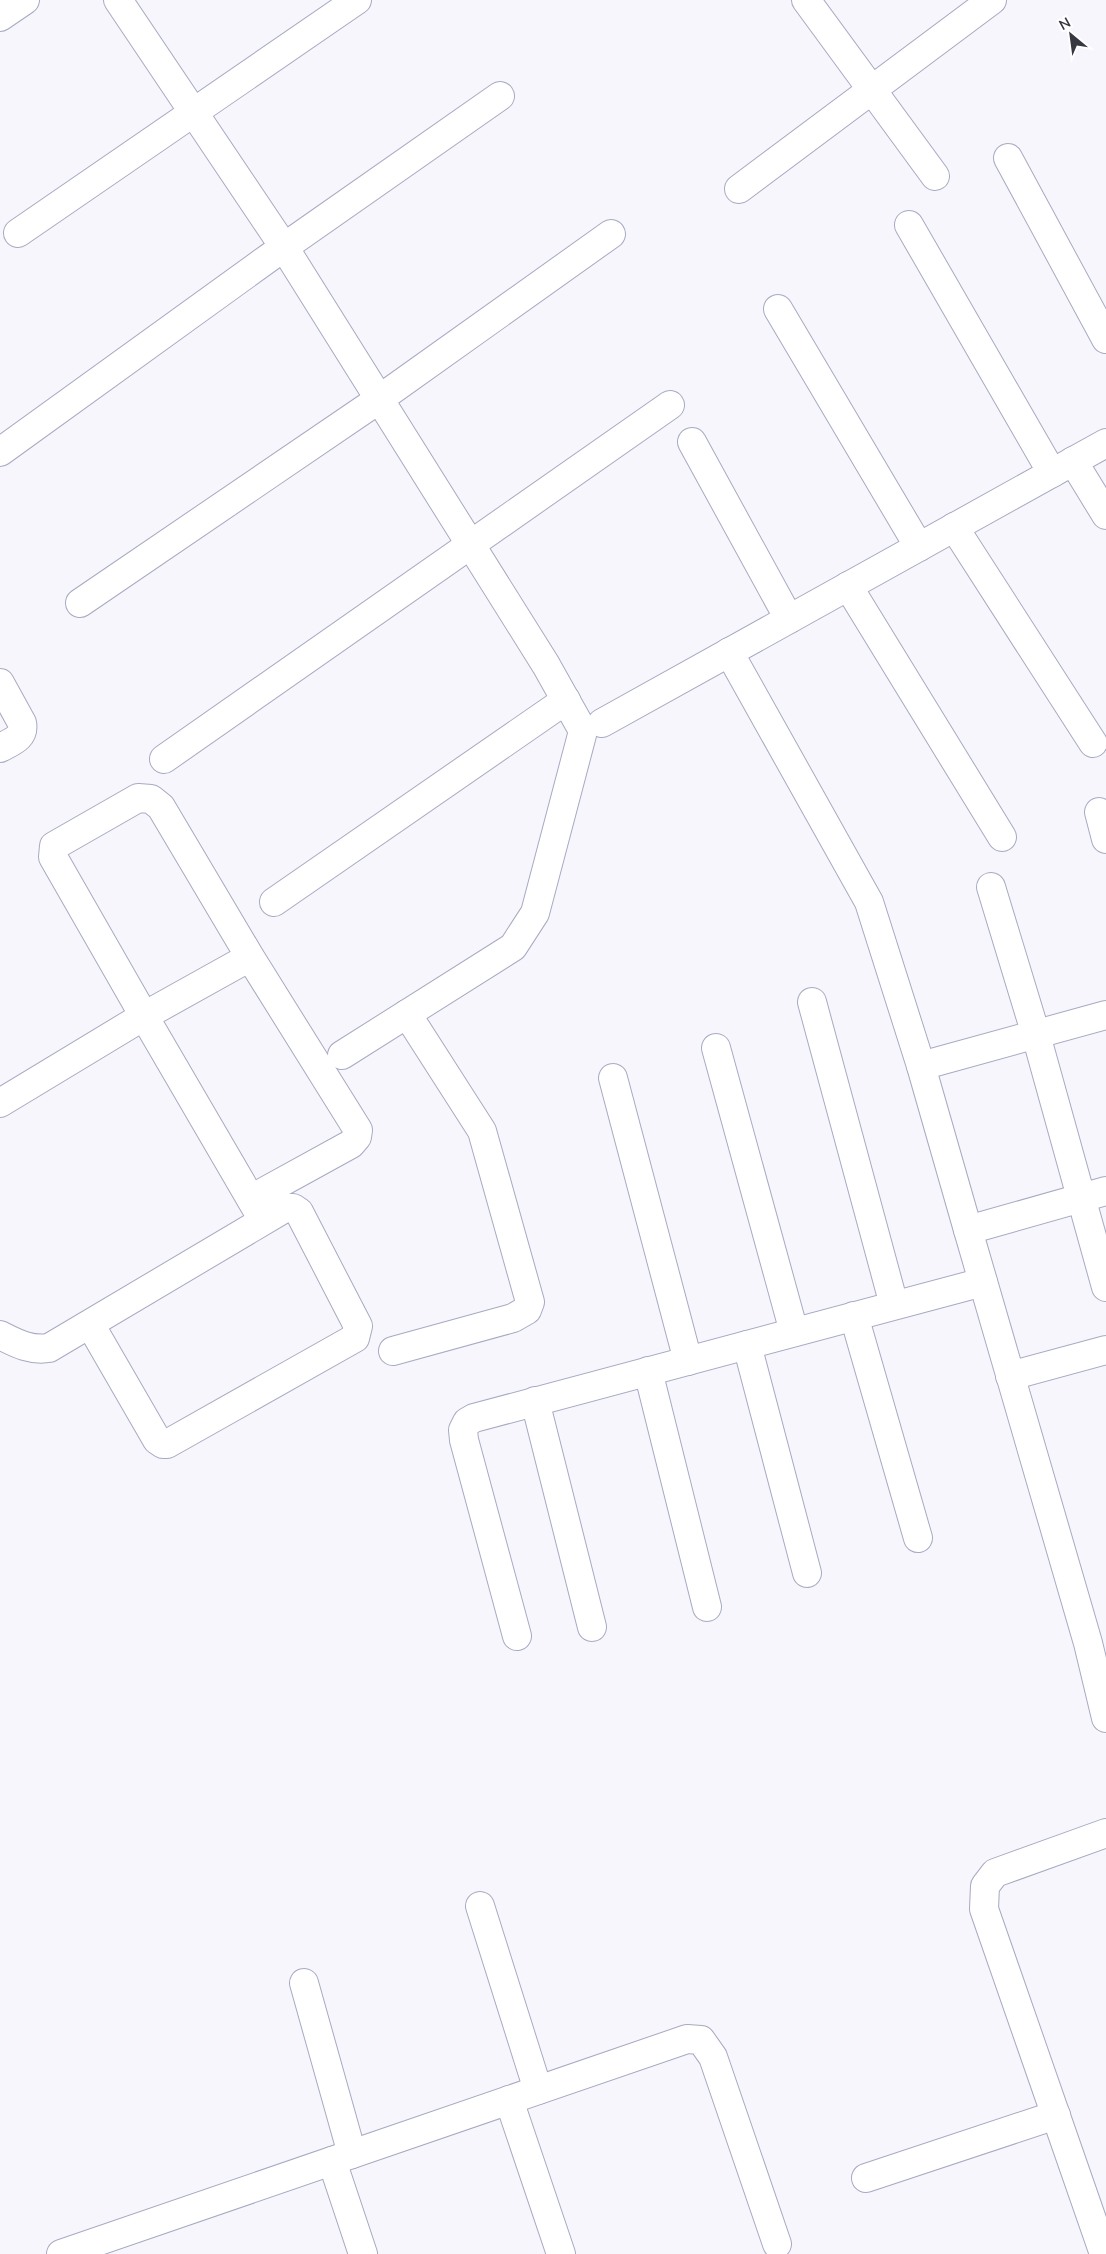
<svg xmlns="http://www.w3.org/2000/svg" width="1106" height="2254" viewBox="0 0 1106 2254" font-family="Mulish,sans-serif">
  <rect width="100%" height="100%" fill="#f6f6fc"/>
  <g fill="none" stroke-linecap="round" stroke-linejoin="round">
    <g stroke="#a7aac2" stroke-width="30">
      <g id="minor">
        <path d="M118 0 284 247 546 665 583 731 535 913 513 947 342 1055"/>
        <path d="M806 0 935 176"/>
        <path d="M0 17 25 0"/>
        <path d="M1008 158 1106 339"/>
        <path d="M739 189 992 0"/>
        <path d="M909 225 1052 473"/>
        <path d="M18 233 357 0"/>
        <path d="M778 309 919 547"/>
        <path d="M692 442 789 619"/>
        <path d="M0 452 270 257 500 96"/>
        <path d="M1073 461 1106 515"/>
        <path d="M954 527 1093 743"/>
        <path d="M848 586 1002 837"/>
        <path d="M80 603 378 400 611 234"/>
        <path d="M729 652 869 902 921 1066 968 1230 1088 1643 1106 1718"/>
        <path d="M0 683 22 723C25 738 11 742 0 748"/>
        <path d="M602 723 1106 443"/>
        <path d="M164 759 670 405"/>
        <path d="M1099 812 1106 839"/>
        <path d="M991 887 1036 1035 1106 1287"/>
        <path d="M274 902 566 700"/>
        <path d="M250 957 161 807 151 799 138 798 54 846 53 857 144 1016 250 957 358 1130 357 1137 351 1144 251 1199"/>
        <path d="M812 1002 894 1305"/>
        <path d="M716 1048 794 1332"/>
        <path d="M921 1066 1106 1015"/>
        <path d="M613 1078 688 1361"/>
        <path d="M0 1103 144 1016 260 1215"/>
        <path d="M968 1230 1106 1191"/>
        <path d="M854 1316 918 1538"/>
        <path d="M0 1335C16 1343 30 1351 49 1348L285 1208H293L299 1212 358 1326 355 1338 167 1444H163L157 1440 90 1324"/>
        <path d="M747 1345 807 1573"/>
        <path d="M393 1351 513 1318 527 1310 530 1302 482 1131 407 1014"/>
        <path d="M648 1371 707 1607"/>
        <path d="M1010 1376 1106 1350"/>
        <path d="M535 1401 592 1627"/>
        <path d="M517 1636 464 1440 463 1430 467 1422 474 1418 983 1282"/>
        <path d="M480 1906 538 2090"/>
        <path d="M304 1983 352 2154"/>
        <path d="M509 2100 561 2254"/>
        <path d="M332 2161 363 2254"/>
        <path d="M866 2178 1056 2115"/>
        <path d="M61 2254 687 2039 701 2040 713 2057 777 2244"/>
        <path d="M1104 2254 984 1909 985 1886 995 1873 1106 1833"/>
      </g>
    </g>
    <use href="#minor" stroke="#fff" stroke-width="28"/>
  </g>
  <g transform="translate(1071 35) rotate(331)" stroke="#ffffff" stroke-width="4" paint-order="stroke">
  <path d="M0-4L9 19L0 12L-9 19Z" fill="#363741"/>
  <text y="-8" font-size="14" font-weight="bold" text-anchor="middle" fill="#363741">N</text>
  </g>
</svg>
